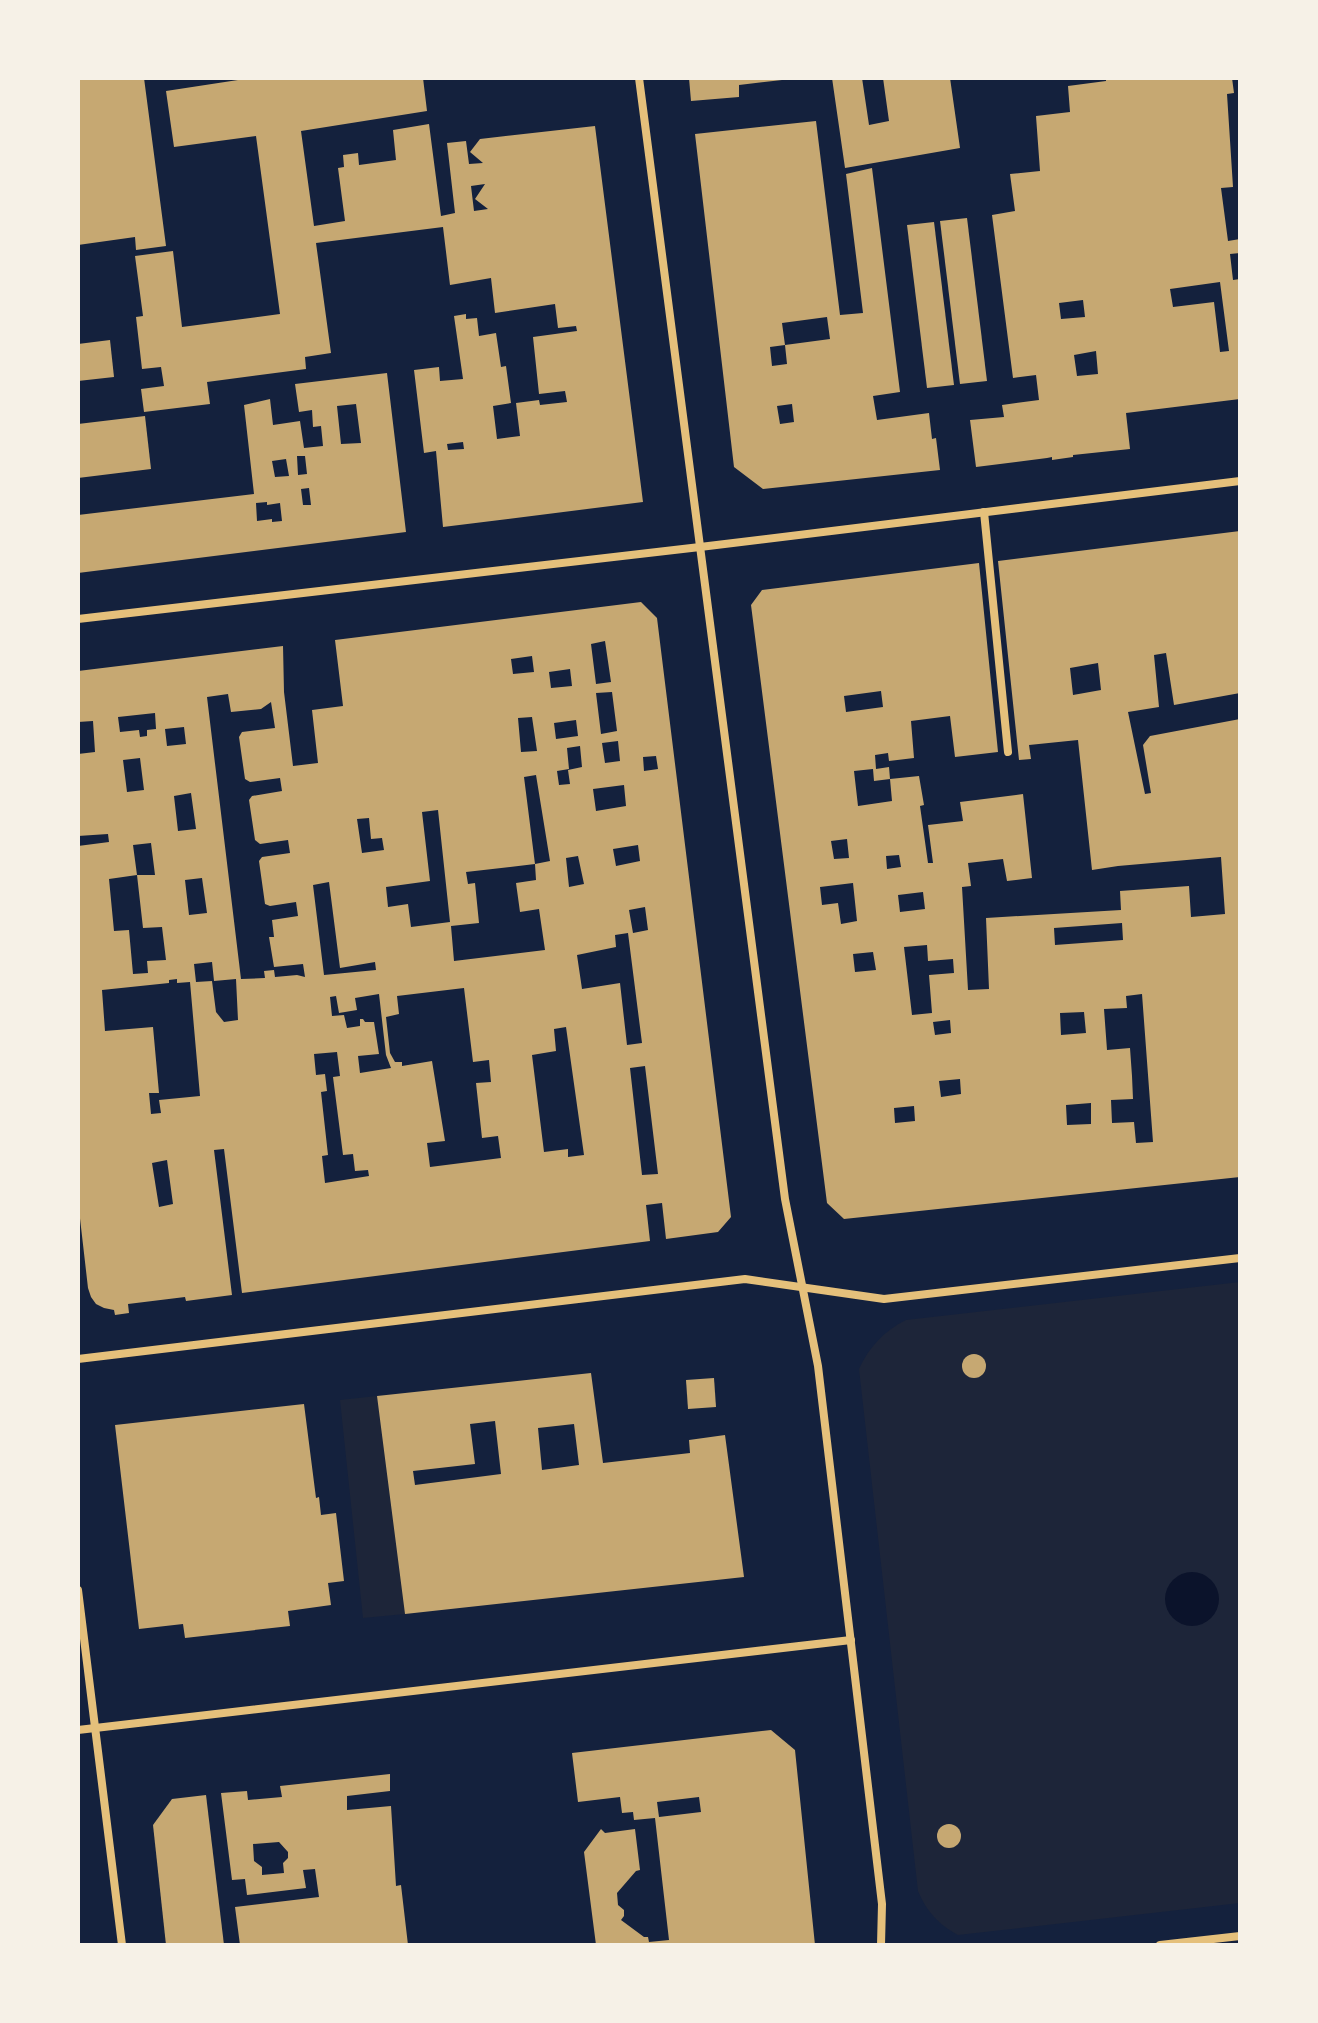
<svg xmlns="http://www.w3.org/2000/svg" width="1318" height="2023" viewBox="0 0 1318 2023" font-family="Arial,sans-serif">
  <rect width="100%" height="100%" fill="#14213d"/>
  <g fill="#1d2539">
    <path d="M1240 1282V1903L958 1935C938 1924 927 1912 918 1891L859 1369C869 1347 884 1331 906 1320Z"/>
    <path d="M377 1396 405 1614 363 1618 340 1400Z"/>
  </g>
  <circle fill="#0b132b" cx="1192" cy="1599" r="27"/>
  <g fill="#c6a872" fill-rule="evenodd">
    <path d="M89 78H144L166 246 136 250 135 237 78 245V79Z"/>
    <path d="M251 78H423L427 111 301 131 314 226 345 221 338 168 344 167 343 155 358 153 359 165 396 160 393 130 429 124 441 216 455 213 447 143 466 141 469 164 483 163 470 152 480 139 595 126 643 502 443 527 436 451 424 453 414 370 439 367 440 381 463 379 454 316 466 314V319L477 318 479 336 496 333 501 367 506 366 511 403 493 406 497 439 520 436 516 403 539 400 540 405 567 402 565 391 539 394 533 337 577 331 576 326 558 328 555 304 495 313 491 278 450 285 443 227 316 243 331 353 305 357 306 369 207 382 210 404 144 412 141 389 164 386 161 367 142 369 136 317 143 316 135 256 173 251 182 327 280 314 256 136 174 147 166 91ZM485 184 475 199 488 209 474 211 471 186ZM463 442 464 449 448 450 447 444Z"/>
    <path d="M689 78H782V80L739 85V97L691 101Z"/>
    <path d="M832 78H862L869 125 889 121 883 78H950L960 148 845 168Z"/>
    <path d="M1106 78H1232L1234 93 1227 94 1233 187 1221 188 1228 241 1240 239V253L1230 254 1233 280 1240 279V399L1126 413 1130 449 1073 455V457L1052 460V457L1047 458 976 467 970 420 1004 417 1002 405 1039 400 1036 375 1013 378 992 215 1015 211 1010 174 1040 171 1036 116 1070 112 1068 86 1106 81ZM1220 282 1229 351 1220 352 1214 302 1173 307 1170 289ZM1083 300 1085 317 1061 319 1059 303ZM1096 351 1098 374 1077 376 1074 355Z"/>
    <path d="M816 121 840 315 863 313 846 174 872 168 900 392 873 396 877 420 929 413 932 439 936 438 940 470 763 489 734 467 695 134ZM827 317 830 339 785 345 787 364 772 366 770 347 785 345 782 323ZM792 404 794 422 780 424 777 406Z"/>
    <path d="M967 218 987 381 960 384 940 221Z"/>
    <path d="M934 222 954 385 927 388 907 225Z"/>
    <path d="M110 340 114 377 78 381V344Z"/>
    <path d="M387 373 406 532 78 573V515L254 494 244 405 270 399 273 425 300 421 304 448 323 446 321 426 313 427 312 410 299 412 295 384ZM356 404 361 443 341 444 337 406ZM297 456H305L307 474 298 475ZM286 459 289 476 275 477 272 461ZM309 488 311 505H303L301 489ZM267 502V505L280 503 282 521 272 522V519L257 521 256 503Z"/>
    <path d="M145 416 151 469 78 478V424Z"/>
    <path d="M1240 531V693L1174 705 1166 653 1154 655 1159 707 1128 712 1145 794 1151 793 1143 745 1150 736 1240 719V1177L844 1219 827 1203 751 605 762 590 979 563 998 752 955 757 950 716 911 721 914 758 889 761 888 753 875 755 876 769 889 767 890 779 874 781 873 769 854 771 858 806 892 801 890 779 919 776 924 805 920 806 928 863H933L928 825 963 821 960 802 1023 794 1032 878 1007 881 1003 859 968 863 971 886 962 887 968 990 989 989 986 918 1121 910 1120 891 1189 886 1191 917 1225 914 1221 857 1118 866 1092 870 1078 740 1029 745 1031 759 1019 760 998 561ZM1098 663 1101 690 1073 695 1070 668ZM881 691 883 707 846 712 844 696ZM847 839 849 858 834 859 831 841ZM899 855 901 867 887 869 886 856ZM853 883 857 921 841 924 838 903 822 905 820 887ZM923 892 925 909 900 912 898 895ZM1122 923 1123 940 1055 945 1054 928ZM927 945 928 961 953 959 954 973 929 975 932 1013 912 1015 904 947ZM873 952 876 970 855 972 853 954ZM1142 994 1153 1142 1136 1143 1134 1122 1112 1123 1111 1100 1133 1099 1132 1076 1130 1048 1107 1050 1104 1009 1127 1008 1126 996ZM1084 1012 1086 1033 1061 1035 1060 1013ZM950 1020 951 1033 935 1035 933 1022ZM960 1079 961 1094 941 1097 939 1081ZM1091 1103V1124L1067 1125 1066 1105ZM914 1106 915 1121 895 1123 894 1108Z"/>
    <path d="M641 602 657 618 731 1217 718 1232 666 1239 662 1203 646 1205 650 1241 242 1293 224 1149 214 1150 232 1295 186 1301 185 1297 128 1304 129 1313 115 1315 114 1310 104 1308 96 1304 91 1297 88 1288 78 1201V846L109 842 108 834 78 836V754L95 752 93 721 78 722V671L283 646 284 692 293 766 318 763 312 710 343 706 335 640ZM605 641 611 682 596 684 591 644ZM532 656 534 672 513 674 511 659ZM570 669 572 686 551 688 549 672ZM612 692 617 731 601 734 596 693ZM228 694 231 712 261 709 271 702 275 728 242 732 239 737 245 779 250 782 280 778 282 791 252 796 249 800 255 840 260 844 288 840 290 853 262 857 259 861 265 904 270 906 296 902 298 916 272 920 274 937H269L274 967 303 964 305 977 297 975 275 977 274 970 264 971 265 978 241 979 207 697ZM155 713 156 729 147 730V736L140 737 139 730 120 732 118 717ZM532 717 537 751 521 752 518 718ZM576 720 578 736 556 739 554 723ZM184 727 186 744 167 746 165 729ZM618 741 620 761 605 763 602 743ZM580 746 582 767 568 770 570 784 559 785 557 771 569 769 567 748ZM656 756 658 769 644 771 643 757ZM140 758 144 790 127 792 123 760ZM536 775 550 861 535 864 536 880 516 883 520 912 539 909 545 950 454 961 451 926 479 923 475 883 468 884 466 872 535 864 524 777ZM624 785 626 806 596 811 593 789ZM191 793 196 829 178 831 174 796ZM438 810 450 922 411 927 408 904 388 907 386 887 430 881 422 812ZM369 818 371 839 382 838 384 850 362 853 357 819ZM151 843 155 875H137L143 928 162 927 166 960 147 961 148 973 133 974 129 930 114 931 109 879 137 875 133 845ZM638 845 640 861 616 866 613 849ZM578 856 584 884 569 887 566 858ZM202 878 207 913 189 915 185 880ZM329 882 340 968 375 962 376 970 324 975 313 885ZM645 907 648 930 633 933 629 910ZM628 933 642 1043 627 1045 620 983 582 989 577 955 616 947 615 935ZM212 962 214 981 236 979 238 1020 224 1022 216 1012 212 981 196 982 194 964ZM177 979V983L190 982 200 1096 159 1100 161 1113 151 1114 149 1093H159L153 1027 105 1031 102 990 169 983V980ZM464 988 473 1062 489 1060 491 1082 476 1083 482 1138 498 1136 501 1158 430 1167 427 1143 445 1141 432 1061 402 1066V1062H395L390 1053 386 1017 399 1014 397 996ZM379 994 386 1055 391 1068 360 1073 358 1056 379 1054 374 1022H365L363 1019H360V1026L347 1028 344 1015 332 1016 330 997 336 996 339 1013 357 1010 355 998ZM566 1027 584 1155 568 1157V1149L544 1152 532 1055 556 1051 554 1029ZM337 1052 340 1076 333 1077 343 1155 353 1154 355 1171 368 1170 369 1176 325 1183 322 1156 328 1155 321 1092 327 1091 325 1074 316 1075 314 1054ZM645 1066 658 1174 642 1175 630 1068ZM167 1160 173 1204 159 1207 152 1163Z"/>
    <circle cx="974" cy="1366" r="12"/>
    <path d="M591 1373 603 1463 690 1453 689 1440 725 1435 744 1577 405 1614 377 1396ZM495 1421 501 1474 415 1485 413 1471 475 1464 470 1424ZM574 1424 579 1465 542 1470 538 1428Z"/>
    <path d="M714 1378 716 1407 688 1409 686 1380Z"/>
    <path d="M304 1404 316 1498 319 1497 321 1515 336 1513 344 1581 328 1583 331 1605 288 1611 290 1626 185 1638 183 1624 139 1629 115 1425Z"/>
    <path d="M771 1730 795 1750 815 1945H596L584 1852 601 1829 605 1833 635 1829 640 1870 636 1871 617 1893 618 1905 624 1910V1916L621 1920 644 1937H648L649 1942 669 1940 655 1818 634 1820 633 1812 622 1813 620 1797 578 1802 572 1753ZM699 1797 701 1812 659 1817 657 1802Z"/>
    <path d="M390 1774V1791L347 1796V1810L391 1806 396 1886 401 1885 408 1945H240L235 1907 319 1897 315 1869 303 1870 306 1888 247 1895 245 1879 232 1880 221 1793 247 1791 248 1800 282 1797 280 1786ZM279 1842 288 1852V1858L283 1863 284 1873 262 1875V1867L254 1861 253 1844Z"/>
    <path d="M206 1795 224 1945H166L153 1825 172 1799Z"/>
    <circle cx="949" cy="1836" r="12"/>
  </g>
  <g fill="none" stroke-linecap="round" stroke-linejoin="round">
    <g stroke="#e5c07b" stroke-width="8">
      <path d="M639 78 785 1199 818 1366 882 1904 881 1945"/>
      <path d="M984 512 1008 752"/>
      <path d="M78 619 700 547 1240 481"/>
      <path d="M78 1359 745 1279 884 1299 1240 1258"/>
      <path d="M78 1590 122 1945"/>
      <path d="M78 1730 851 1640"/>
      <path d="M1160 1945 1240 1936"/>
    </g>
  </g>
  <rect width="1318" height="2023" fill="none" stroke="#f6f1e7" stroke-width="160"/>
</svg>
